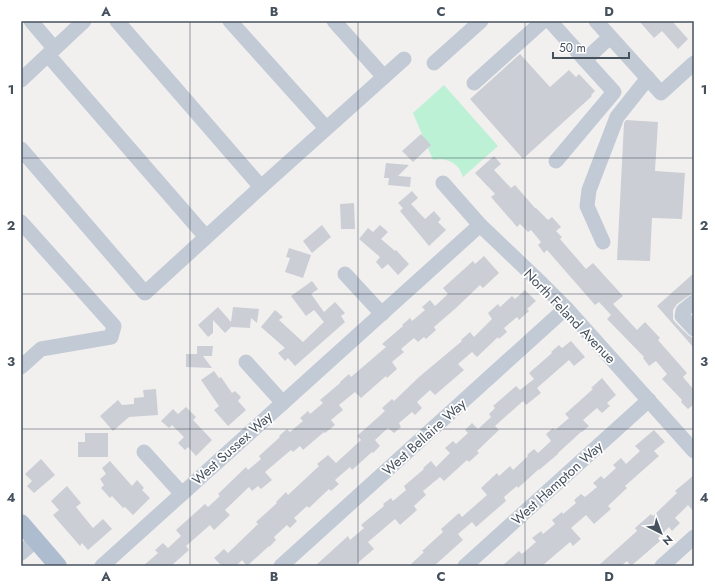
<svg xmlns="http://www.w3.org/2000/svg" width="715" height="587" viewBox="0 0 715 587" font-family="Jost,sans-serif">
  <rect width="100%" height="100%" fill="#f2f0ef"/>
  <path fill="#bcf1d6" d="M444 85 498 146 463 177C459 163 447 157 433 160L413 113Z"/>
  <g fill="#cbced5">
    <path d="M639 21H672L688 39 678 49 662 31 654 38Z"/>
    <path d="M520 54 550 87 569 70 576 77 579 74 595 91 591 95 592 96 523 159 470 99Z"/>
    <path d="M626 120 658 122 655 171 685 173 682 219 652 218 650 261 617 260 624 123Z"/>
    <path d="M421 134 431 145 413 162 402 151Z"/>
    <path d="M494 156 501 164 494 170 511 188 515 185 535 208H536L548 220 552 217 561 227 556 231 562 237 560 239 586 269 593 263 623 296 613 304 637 330 645 322 660 338 658 340 687 373 683 377 694 390V404L688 409 681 402 682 400 662 379 667 374 656 361 649 366 643 358 644 357 607 319 611 315 599 302 595 305 547 250 544 253 538 245 541 242 531 230 528 232 520 224 517 227 491 197 495 194 475 173Z"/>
    <path d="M386 163 409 165 398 176 411 177 410 187 388 185 389 178H384Z"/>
    <path d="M412 191 418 198 411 204 425 219 434 211 441 219 438 222 446 230 429 246 400 211 403 208 398 203Z"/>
    <path d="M354 203 355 229H341L340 204Z"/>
    <path d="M322 225 331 237 312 253 303 241Z"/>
    <path d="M380 225 388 232 381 239 395 251 396 250 409 264 398 275 388 264 382 269 376 262 380 257 359 239 368 228 373 232Z"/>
    <path d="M289 248 311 255 303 278 285 272 290 258 286 257Z"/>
    <path d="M484 256 499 273 483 288 480 285 456 308 434 327 436 330 426 339 424 337 418 342 414 338 401 349 404 352 392 362 397 369 387 378 386 376 361 398 355 392 339 405 343 410 331 420 335 425 325 433 324 432 303 450 300 446 293 452 291 450 265 472 272 480 261 489 258 486 252 491 249 487 225 510 230 515 214 530 210 525 186 546 189 550 171 566H143L158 553 155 550 163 543 168 548 181 536 176 530 205 504 208 507 220 496 218 494 246 467 248 470 261 459 259 456 280 437 279 436 287 429 290 432 303 421 300 418 308 411 310 414 323 403 320 400 340 383V382L349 374 351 377 386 347 382 344 403 326 402 325 410 318 412 321 425 310 422 307 430 300 435 306 448 294 443 288 473 261 475 264Z"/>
    <path d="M694 273V292L677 304 673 310V319L675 322 688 335 691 337 694 338V348L657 306Z"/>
    <path d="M312 281 318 289 311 294 324 312 335 302 345 313 341 316 345 322 295 366 288 358 285 361 278 353 285 348 261 327 275 310 283 317 279 320 303 342 324 322 314 310 306 316 291 296Z"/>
    <path d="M525 290 536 301 527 309 529 311 519 320 517 317 504 328 507 332 499 339 498 337 477 357 472 352 458 364 464 370 435 395 430 390 417 402 422 408 415 415 412 412 399 423 401 427 394 433 388 428 375 440 380 446 373 453 372 452 352 470 350 467 335 480 339 484 331 491 329 489 309 508 307 506 294 518 297 521 290 528 287 525 274 537 276 540 269 547V546L247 566 242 560 236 566H222L214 558 224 549 228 553 258 524 256 522 277 503 276 502 286 492 288 495 319 466 317 464 328 455 336 463 361 440 357 436 385 411 382 408 392 399 394 401 419 377 462 341 461 340 470 332 474 337 492 319 488 313 498 304 500 307 512 296 515 299Z"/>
    <path d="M218 307 231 322 233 307 259 309 257 323 251 318 250 328 231 327 225 333 213 320V333L208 337 198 325Z"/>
    <path d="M571 341 585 357 574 366 569 360 537 388 541 393 526 405 523 401 495 426 499 430 477 451 479 453 469 462 467 460 444 481 440 477 423 491 426 495 414 506 417 510 400 525 395 519 368 542 374 549 354 566H315L348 536 350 540 364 528 361 525 384 506 383 504 391 498 393 501 406 490 404 486 424 469 423 468 431 461 436 467 450 453 445 448 453 441 456 444 468 433 465 430 472 423 478 429 491 417 489 414 495 408 493 406 516 386 520 390 534 379 529 373 552 353 551 352 559 345 562 348Z"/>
    <path d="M197 346H213L212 356H203L212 368 186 367V354H197Z"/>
    <path d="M214 371 219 378 221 377 232 393 235 391 241 397 238 401 246 410 228 426 214 410 219 406 201 380Z"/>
    <path d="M602 378 616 395 607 403 610 406 602 413 597 408 583 420 589 426 582 432H581L558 453V454L539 470V469L518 488 517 486 504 497 506 501 476 527 472 522 458 534 463 540 434 566H409L424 552 422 551 443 532 441 529 459 513 462 517 487 495 481 488 497 473 499 476 510 466 513 470 528 456 527 455 534 449 538 453 551 441 546 434 553 428 555 430 569 418 565 414 593 389 591 388Z"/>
    <path d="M156 389 158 415 129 417 113 431 100 416 118 400 122 405 134 404V398L144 397 143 390Z"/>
    <path d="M186 407 196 417 193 420 212 440 196 456 188 447 185 450 178 443 184 437 172 425 169 428 161 421 173 409 178 414Z"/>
    <path d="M654 430 665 442 654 451 659 456 625 486 627 488 608 506 611 509 594 524 586 515 571 528 581 539 573 546 570 542 542 566H502L519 551 522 554 536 542 532 538 541 531 543 534 555 524 552 520 562 512 563 514 576 503 574 500 581 494 585 497 597 487 593 483 601 476 604 479 616 468 613 465 621 458 626 464 640 451 635 446Z"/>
    <path d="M85 433H108V457H78V442H85Z"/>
    <path d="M41 459 55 475 34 493 27 486 32 481 25 474Z"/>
    <path d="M110 461 132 486 137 480 144 488 142 490 150 498 133 515 125 507 123 508 112 496 110 498 101 488 104 485 100 479 106 474 102 468Z"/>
    <path d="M694 475V512L688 505 675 518 680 523 672 531 669 527 658 538 660 541 631 566 627 561 621 566H598L637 531 635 528 651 514 653 516 677 493 675 491Z"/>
    <path d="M67 486 81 503 76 507 93 528 103 519 112 529 88 550 82 543 80 546 53 515 59 510 51 501Z"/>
  </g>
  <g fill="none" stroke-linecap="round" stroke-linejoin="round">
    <g stroke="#c2cad5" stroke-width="15">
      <path d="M31 21 54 48"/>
      <path d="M117 21 261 187"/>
      <path d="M230 21 326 128"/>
      <path d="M334 21 384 77"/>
      <path d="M550 21 585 60 610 37"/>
      <path d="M596 21 661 93 694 63"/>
      <path d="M48 55 206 237"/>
      <path d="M434 63 481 21"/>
      <path d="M21 80 84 21"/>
      <path d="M474 83 543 21"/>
      <path d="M21 149 145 293 261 187 404 59"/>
      <path d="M556 161 614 92 585 60"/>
      <path d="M443 183 480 225 542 284 566 308 694 451"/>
      <path d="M21 222 114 326 111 337 41 349 21 367"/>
      <path d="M603 242 587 206 589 190 617 117 648 78"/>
      <path d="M345 274 382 314"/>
      <path d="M694 302 683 311 682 316 694 329"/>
      <path d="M246 362 283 403"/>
      <path d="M144 452 182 494"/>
      <path d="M21 553 36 540"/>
      <path d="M102 566 480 225"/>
      <path d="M281 566 566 308"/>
      <path d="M465 566 649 400"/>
      <path d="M662 566 694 537"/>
    </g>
    <path stroke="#aebcd0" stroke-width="18" d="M21 523 58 566"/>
  </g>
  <path fill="none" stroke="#46515e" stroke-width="1" stroke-opacity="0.55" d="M190 21V566M358 21V566M525 21V566M21 158H694M21 294H694M21 429H694"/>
  <g text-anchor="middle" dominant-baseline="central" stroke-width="3.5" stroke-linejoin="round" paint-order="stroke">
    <g font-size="14" fill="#46515e" stroke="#fff">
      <text transform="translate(570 316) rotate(46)">North Feland Avenue</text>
      <text transform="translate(424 437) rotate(-42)">West Bellaire Way</text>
      <text transform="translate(232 448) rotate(-42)">West Sussex Way</text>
      <text transform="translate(557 483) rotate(-42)">West Hampton Way</text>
    </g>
  </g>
  <rect width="715" height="587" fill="none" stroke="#ffffff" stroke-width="44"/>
  <g transform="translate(661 533) rotate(138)" stroke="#ffffff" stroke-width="3" paint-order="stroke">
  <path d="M0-3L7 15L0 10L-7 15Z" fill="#46515e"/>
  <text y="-6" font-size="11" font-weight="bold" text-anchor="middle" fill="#46515e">N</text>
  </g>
  <path d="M553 52v6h76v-6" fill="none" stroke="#46515e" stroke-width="2"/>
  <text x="559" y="52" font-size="12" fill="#46515e" stroke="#ffffff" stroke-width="3" paint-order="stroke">50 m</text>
  <rect x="22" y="22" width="671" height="543" fill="none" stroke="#46515e" stroke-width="1.5"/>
  <g font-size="13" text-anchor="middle" font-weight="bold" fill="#46515e">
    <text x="106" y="16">A</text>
    <text x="274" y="16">B</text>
    <text x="441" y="16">C</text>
    <text x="609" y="16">D</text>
    <text x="11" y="94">1</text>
    <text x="704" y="94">1</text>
    <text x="11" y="230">2</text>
    <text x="704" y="230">2</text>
    <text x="11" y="366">3</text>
    <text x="704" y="366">3</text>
    <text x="11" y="502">4</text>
    <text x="704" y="502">4</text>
    <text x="106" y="581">A</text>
    <text x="274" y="581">B</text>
    <text x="441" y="581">C</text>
    <text x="609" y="581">D</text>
  </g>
</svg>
